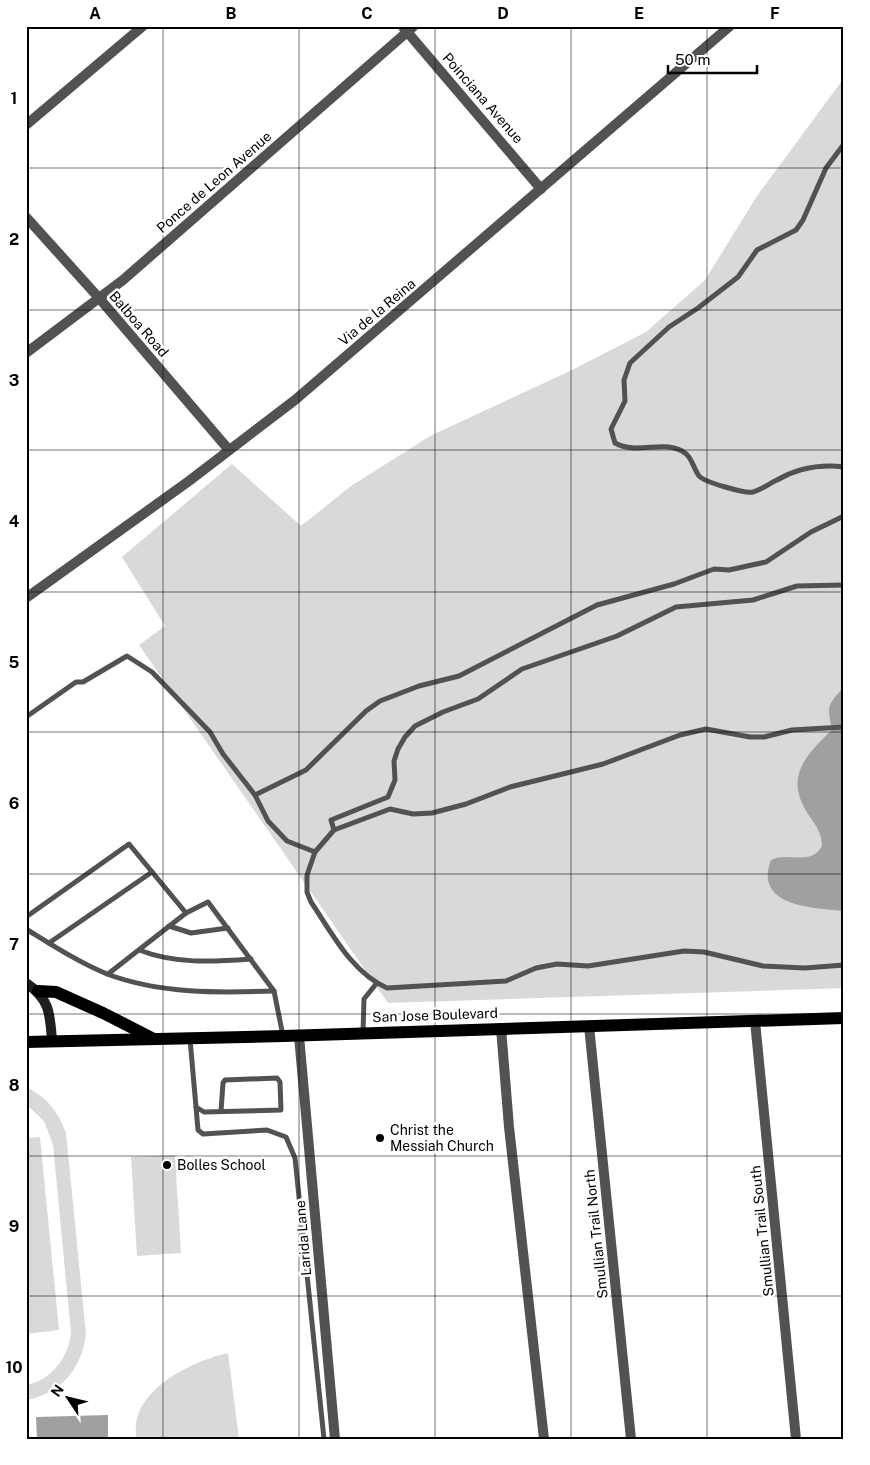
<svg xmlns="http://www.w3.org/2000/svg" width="870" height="1465" viewBox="0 0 870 1465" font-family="'Public Sans',sans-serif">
  <rect width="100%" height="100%" fill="#fff"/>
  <g fill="#d9d9d9">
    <path d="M844 78V988L388 1003 139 645 165 626 122 557 232 464 301 526 351 486 430 436 570 371 646 332 705 280 757 196Z"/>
    <path d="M26 1087C47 1097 58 1112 66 1133L86 1334C82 1368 61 1394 26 1400V1385C52 1380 68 1358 71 1333L53 1145 44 1121 26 1104Z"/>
    <path d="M40 1137 59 1330 26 1334V1138Z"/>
    <path d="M175 1155 181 1253 137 1256 131 1157Z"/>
    <path d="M228 1353 239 1439H136C136 1431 135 1422 138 1415 149 1382 197 1360 228 1353Z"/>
  </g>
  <g fill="#a0a0a0">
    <path d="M844 687V911C814 908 753 907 771 860 788 851 810 867 822 846 822 833 815 824 808 814 784 777 805 756 832 730 828 707 825 707 844 687Z"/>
    <path d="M108 1415V1439H37L36 1417Z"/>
  </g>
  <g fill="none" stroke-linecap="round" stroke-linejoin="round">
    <g stroke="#525252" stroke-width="5">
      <path d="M844 144 826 168 803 220 796 230 757 250 738 277 698 308 669 327 630 363 624 380 625 401 611 429 615 443C637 455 661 440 682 451 692 456 693 468 699 476 704 482 746 494 753 492 761 490 770 483 777 480 798 468 820 464 844 467"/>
      <path d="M26 717 76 682H83L127 656 152 672 210 732 223 754 255 795 268 821 287 841 315 852"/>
      <path d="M844 727 792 730 764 737H750L706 729 680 735 603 764 510 787 466 804 432 813 413 814 390 809 334 830 315 852 307 875V892L311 902C332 933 352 973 387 988L506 981 536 968 557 964 588 966 684 951 704 952 763 966 805 968 844 965"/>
      <path d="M255 795 306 770 366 711 380 701 419 686 459 676 597 605 674 584 714 569 729 570 766 562 811 532 844 516"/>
      <path d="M334 830 331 820 388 797 395 780 394 761 398 749 405 737 415 726 443 712 478 699 522 669 617 636 676 607 753 600 797 586 844 585"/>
      <path d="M26 917 129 844 186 913 208 902 274 991 283 1036"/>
      <path d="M169 926 191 933 228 928"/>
      <path d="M26 929C52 945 78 962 107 974 160 994 219 993 274 991"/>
      <path d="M49 943 152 872"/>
      <path d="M139 950C175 964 212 962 251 959"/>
      <path d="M108 974 186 913"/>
      <path d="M363 1033 364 999 376 984"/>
      <path d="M190 1039 196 1107 204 1112 281 1110 280 1082 277 1078 225 1080 223 1083 221 1111"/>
      <path d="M196 1107 198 1130 203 1134 267 1130 286 1137 295 1158 324 1439"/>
    </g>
    <g stroke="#525252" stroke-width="10">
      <path d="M403 27 541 189"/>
      <path d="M26 125 143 26"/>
      <path d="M26 217 99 298 229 450"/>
      <path d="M26 353 123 280 414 26"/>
      <path d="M26 598 189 481 295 400 730 26"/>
      <path d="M755 1021 796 1439"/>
      <path d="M589 1026 631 1439"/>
      <path d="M501 1028 509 1127 544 1439"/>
      <path d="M299 1036 335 1439"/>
    </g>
    <path stroke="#1f1f1f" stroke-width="10" d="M26 983C50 999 50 1014 52 1041"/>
    <g stroke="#000" stroke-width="12">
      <path d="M38 991 56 992 103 1013 152 1038"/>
      <path d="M26 1042 284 1036 844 1018"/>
    </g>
  </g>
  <path fill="none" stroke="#000" stroke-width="1" stroke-opacity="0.55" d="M163 26V1439M299 26V1439M435 26V1439M571 26V1439M707 26V1439M26 168H844M26 310H844M26 450H844M26 592H844M26 732H844M26 874H844M26 1014H844M26 1156H844M26 1296H844"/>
  <g fill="#000" stroke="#fff" stroke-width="2">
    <circle cx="380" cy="1138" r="5"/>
    <circle cx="167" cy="1165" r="5"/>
  </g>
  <g text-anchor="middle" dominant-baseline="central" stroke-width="5" stroke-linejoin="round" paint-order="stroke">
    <g font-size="14" fill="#000" stroke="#fff">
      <text transform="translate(483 98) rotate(49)">Poinciana Avenue</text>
      <text transform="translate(214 182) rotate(-41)">Ponce de Leon Avenue</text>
      <text transform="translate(377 312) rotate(-40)">Via de la Reina</text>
      <text transform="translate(139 324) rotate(49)">Balboa Road</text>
      <text transform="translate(435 1015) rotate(-2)">San Jose Boulevard</text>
      <text transform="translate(762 1231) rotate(-96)">Smullian Trail South</text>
      <text transform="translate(596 1234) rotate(-96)">Smullian Trail North</text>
      <text transform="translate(303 1238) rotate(-95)">Larida Lane</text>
    </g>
    <g font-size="14" fill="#000" stroke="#fff" text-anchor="start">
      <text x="390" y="1130">Christ the<tspan x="390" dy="16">Messiah Church</tspan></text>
      <text x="177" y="1165">Bolles School</text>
    </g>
  </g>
  <rect width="870" height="1465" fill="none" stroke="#ffffff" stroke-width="55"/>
  <g transform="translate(68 1398) rotate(305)" stroke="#ffffff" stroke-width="4" paint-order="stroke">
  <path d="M0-4L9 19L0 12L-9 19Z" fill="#000000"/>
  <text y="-8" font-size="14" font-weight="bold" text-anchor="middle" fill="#000000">N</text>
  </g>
  <path d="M668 65v8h89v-8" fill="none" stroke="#000000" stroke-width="2.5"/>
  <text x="675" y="65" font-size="15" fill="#000000" stroke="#ffffff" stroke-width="4" paint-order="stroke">50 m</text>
  <rect x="28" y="28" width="814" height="1410" fill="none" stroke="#000" stroke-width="2"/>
  <g font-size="16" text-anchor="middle" font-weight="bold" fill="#000">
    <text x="95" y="19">A</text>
    <text x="231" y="19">B</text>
    <text x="367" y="19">C</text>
    <text x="503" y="19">D</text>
    <text x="639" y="19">E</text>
    <text x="775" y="19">F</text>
    <text x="14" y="104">1</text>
    <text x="14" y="245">2</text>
    <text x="14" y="386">3</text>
    <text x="14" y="527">4</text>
    <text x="14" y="668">5</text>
    <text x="14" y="809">6</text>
    <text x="14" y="950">7</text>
    <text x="14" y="1091">8</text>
    <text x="14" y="1232">9</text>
    <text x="14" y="1373">10</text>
  </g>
</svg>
